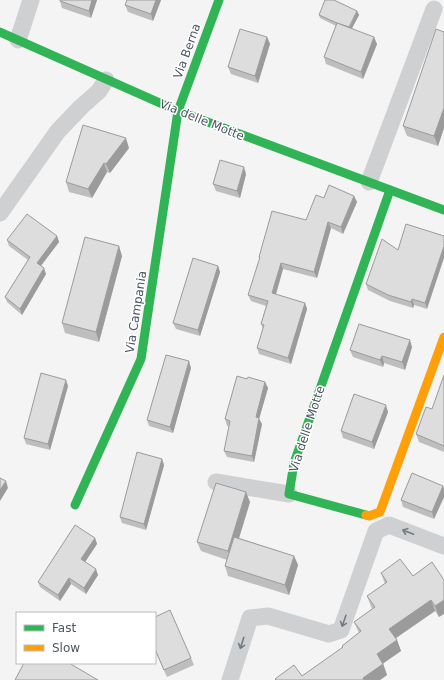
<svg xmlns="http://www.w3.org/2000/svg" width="444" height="680" viewBox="0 0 444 680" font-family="'DejaVu Sans',sans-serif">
  <rect width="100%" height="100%" fill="#f4f4f4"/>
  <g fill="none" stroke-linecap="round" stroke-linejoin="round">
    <g stroke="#ced0d2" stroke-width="17">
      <path d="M18 40 31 0"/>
      <path d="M369 182 434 9"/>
      <path d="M0 213 58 131 81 107 99 91 106 80"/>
      <path d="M216 482 289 494"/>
      <path d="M230 680 250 618 268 616 329 634 341 630 376 531 389 525 444 546"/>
    </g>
    <g stroke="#30b455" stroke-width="9">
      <path d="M0 32 178 111 444 210"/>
      <path d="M75 505 141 359 178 111 219 0"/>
      <path d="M366 515 289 494 294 463 390 190"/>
    </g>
    <path stroke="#ff9f0a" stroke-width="9" d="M366 515 369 516 380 512 444 337"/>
  </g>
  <g fill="#bebebf">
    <path d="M97 0 91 18 62 8 60 1Z"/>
    <path d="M161 0 153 21 128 12 125 5Z"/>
    <path d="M357 11 359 15 352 28 377 44 363 79 326 64 324 57 336 26 320 18 319 15Z"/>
    <path d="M444 32V128L438 146 407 136 403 126Z"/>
    <path d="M267 37 270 44 258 83 231 74 228 67Z"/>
    <path d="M129 148 110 173 107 172 92 198 69 192 66 182Z"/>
    <path d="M246 174 240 198 216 191 213 184Z"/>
    <path d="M354 196 357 202 343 234 331 228 317 278 283 269 276 295 305 303 307 309 291 364 259 354 257 348 263 329 261 324 266 306 251 301 248 295 260 259 259 257 306 220 324 198Z"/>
    <path d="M406 224 427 309 414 305 413 308 390 301 368 290 366 284 398 250Z"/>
    <path d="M57 236 59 242 41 266 46 274 22 315 7 302 5 297 28 260 9 246 7 240Z"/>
    <path d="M122 256 99 342 65 333 62 323Z"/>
    <path d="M218 266 220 272 200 336 176 329 173 323Z"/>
    <path d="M412 347 405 370 384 363 383 367 353 357 350 350Z"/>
    <path d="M191 368 173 433 149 426 147 420Z"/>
    <path d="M444 375V452L419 442 416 434 432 409Z"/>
    <path d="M247 379 265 382 268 388 259 419 262 424 254 462 227 457 224 451 229 426H227L225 419Z"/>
    <path d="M68 386 50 450 26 444 24 438Z"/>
    <path d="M388 412 374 449 343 438 341 431Z"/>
    <path d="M162 459 164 465 146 530 122 523 120 517Z"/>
    <path d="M444 488V497L434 519 403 507 401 500Z"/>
    <path d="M250 502 239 538 294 556 298 565 289 595 228 576 225 566 227 560 201 551 197 542Z"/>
    <path d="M95 538 97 544 85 562 98 575 86 594 71 584 60 601 40 587 38 582Z"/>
    <path d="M432 562 439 617 435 611 396 638 401 651 383 663 387 675 380 680H276L275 679 302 676 342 648V646L359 633 354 622 372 609 367 596 385 584 381 573 413 576Z"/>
    <path d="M155 617 191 658 194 665 167 677 155 651Z"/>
  </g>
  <g fill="#9b9b9b">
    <path d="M92 0H97L91 18 89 11Z"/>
    <path d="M156 0H161L153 21 151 14Z"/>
    <path d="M357 11 359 15 350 32 349 29Z"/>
    <path d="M267 37 270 44 258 83 255 76Z"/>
    <path d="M374 37 377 44 363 79 361 72Z"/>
    <path d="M444 108V128L438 146 434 136Z"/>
    <path d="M126 138 129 148 110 173 106 164Z"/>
    <path d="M104 163 107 172 92 198 88 189Z"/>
    <path d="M244 167 246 174 240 198 237 191Z"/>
    <path d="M354 196 357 202 343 234 341 227Z"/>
    <path d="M328 222 331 228 317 278 314 272Z"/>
    <path d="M57 236 59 242 39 268 37 263Z"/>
    <path d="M119 246 122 256 99 342 96 332Z"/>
    <path d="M444 246V258L427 309 425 303Z"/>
    <path d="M281 263 283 269 274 300 272 293Z"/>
    <path d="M218 266 220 272 200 336 198 330Z"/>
    <path d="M44 268 46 274 22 315 20 309Z"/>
    <path d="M412 299 414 305 413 308 411 302Z"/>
    <path d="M305 303 307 309 291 364 288 358Z"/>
    <path d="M410 340 412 347 405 370 402 362Z"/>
    <path d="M382 356 384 363 383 367 380 360Z"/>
    <path d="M189 361 191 368 173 433 170 427Z"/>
    <path d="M66 380 68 386 50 450 48 444Z"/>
    <path d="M265 382 268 388 259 419 262 424 254 462 252 456 256 417Z"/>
    <path d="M386 405 388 412 374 449 372 442Z"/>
    <path d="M162 459 164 465 146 530 144 524Z"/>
    <path d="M6 481 8 488 0 501V490Z"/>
    <path d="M443 486 444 488V497L434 519 432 512Z"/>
    <path d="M246 492 250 502 232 561 228 551Z"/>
    <path d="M95 538 97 544 83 565 81 559Z"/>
    <path d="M294 556 298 565 289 595 285 585Z"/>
    <path d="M96 569 98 575 86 594 84 588Z"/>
    <path d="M69 578 71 584 60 601 58 595Z"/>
    <path d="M431 600 435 611 393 640 389 629Z"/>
    <path d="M444 600V614L439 617 435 606Z"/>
    <path d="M397 640 401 651 381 665 377 654Z"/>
    <path d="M383 664 387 675 380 680H363V678Z"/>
  </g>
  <g fill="#ddddde" stroke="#9b9b9b">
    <path d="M60 0H92L89 11 60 1Z"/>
    <path d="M127 0H156L151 14 125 5Z"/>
    <path d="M325 0H334L357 11 349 27 337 23 319 15Z"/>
    <path d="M337 23 374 37 361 72 324 57Z"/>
    <path d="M240 29 267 37 255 76 228 67Z"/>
    <path d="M436 29 444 32V108L434 136 403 126Z"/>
    <path d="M83 125 126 138 106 164 104 163 88 189 66 182Z"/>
    <path d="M220 160 244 167 237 191 213 184Z"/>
    <path d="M329 185 354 196 341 227 328 222 314 272 281 263 272 293 305 303 288 358 257 348 264 325 261 324 268 301 248 295 260 257H259L272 211 306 220 316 195 324 198Z"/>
    <path d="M27 214 57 236 37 263 44 268 20 309 5 297 30 257 7 240Z"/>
    <path d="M406 224 444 236V246L425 303 412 299 411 302 388 295 366 284 382 239 398 250Z"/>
    <path d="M85 237 119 246 96 332 62 323Z"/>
    <path d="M193 258 218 266 198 330 173 323Z"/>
    <path d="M359 324 410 340 402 362 382 356 380 360 350 350Z"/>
    <path d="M166 355 189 361 170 427 147 420Z"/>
    <path d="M41 373 66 380 48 444 24 438Z"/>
    <path d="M444 375V446L416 434 426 407 432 409Z"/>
    <path d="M237 376 247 379 248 377 265 382 256 417 259 418 252 456 224 451 230 421 225 419Z"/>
    <path d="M354 394 386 405 372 442 341 431Z"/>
    <path d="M137 452 162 459 144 524 120 517Z"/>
    <path d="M412 473 443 486 432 512 401 500Z"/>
    <path d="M0 478 6 481 0 490Z"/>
    <path d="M216 483 246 492 228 551 197 542Z"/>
    <path d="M75 525 95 538 81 559 96 569 84 588 69 578 58 595 38 582Z"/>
    <path d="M234 537 294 556 285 585 225 566Z"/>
    <path d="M400 559 413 576 432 562 444 580V600L435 606 431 600 389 629 397 640 377 654 383 664 363 678 364 680H276L275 679 294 665 302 676 343 647 342 646 361 631 354 622 375 607 367 596 387 582 381 573Z"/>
    <path d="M170 610 191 658 164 670 155 649V617Z"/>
    <path d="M24 663H69L98 680H15Z"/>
  </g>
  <defs><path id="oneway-shaft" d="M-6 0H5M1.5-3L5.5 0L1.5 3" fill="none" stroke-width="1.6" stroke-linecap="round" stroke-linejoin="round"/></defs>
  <g stroke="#727b83">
    <use href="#oneway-shaft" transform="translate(408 532) rotate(-159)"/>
    <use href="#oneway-shaft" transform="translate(344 621) rotate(109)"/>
    <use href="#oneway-shaft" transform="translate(242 643) rotate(108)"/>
  </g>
  <g text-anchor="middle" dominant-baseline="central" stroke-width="3" stroke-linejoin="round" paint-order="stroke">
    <g font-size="12" fill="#4a5661" stroke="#fff">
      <text transform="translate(187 51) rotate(-70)">Via Berna</text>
      <text transform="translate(202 120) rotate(22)">Via delle Motte</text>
      <text transform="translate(136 312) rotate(-81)">Via Campania</text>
      <text transform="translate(307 429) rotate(-72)">Via delle Motte</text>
    </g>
  </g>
  <rect x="16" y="612" width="140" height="52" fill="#ffffff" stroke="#b7bbc0"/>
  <rect x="24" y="625" width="20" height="6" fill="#30b455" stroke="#b7bbc0"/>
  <text x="52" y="632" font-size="12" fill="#4a5661">Fast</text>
  <rect x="24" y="645" width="20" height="6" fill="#ff9f0a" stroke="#b7bbc0"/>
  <text x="52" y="652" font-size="12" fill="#4a5661">Slow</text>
</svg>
